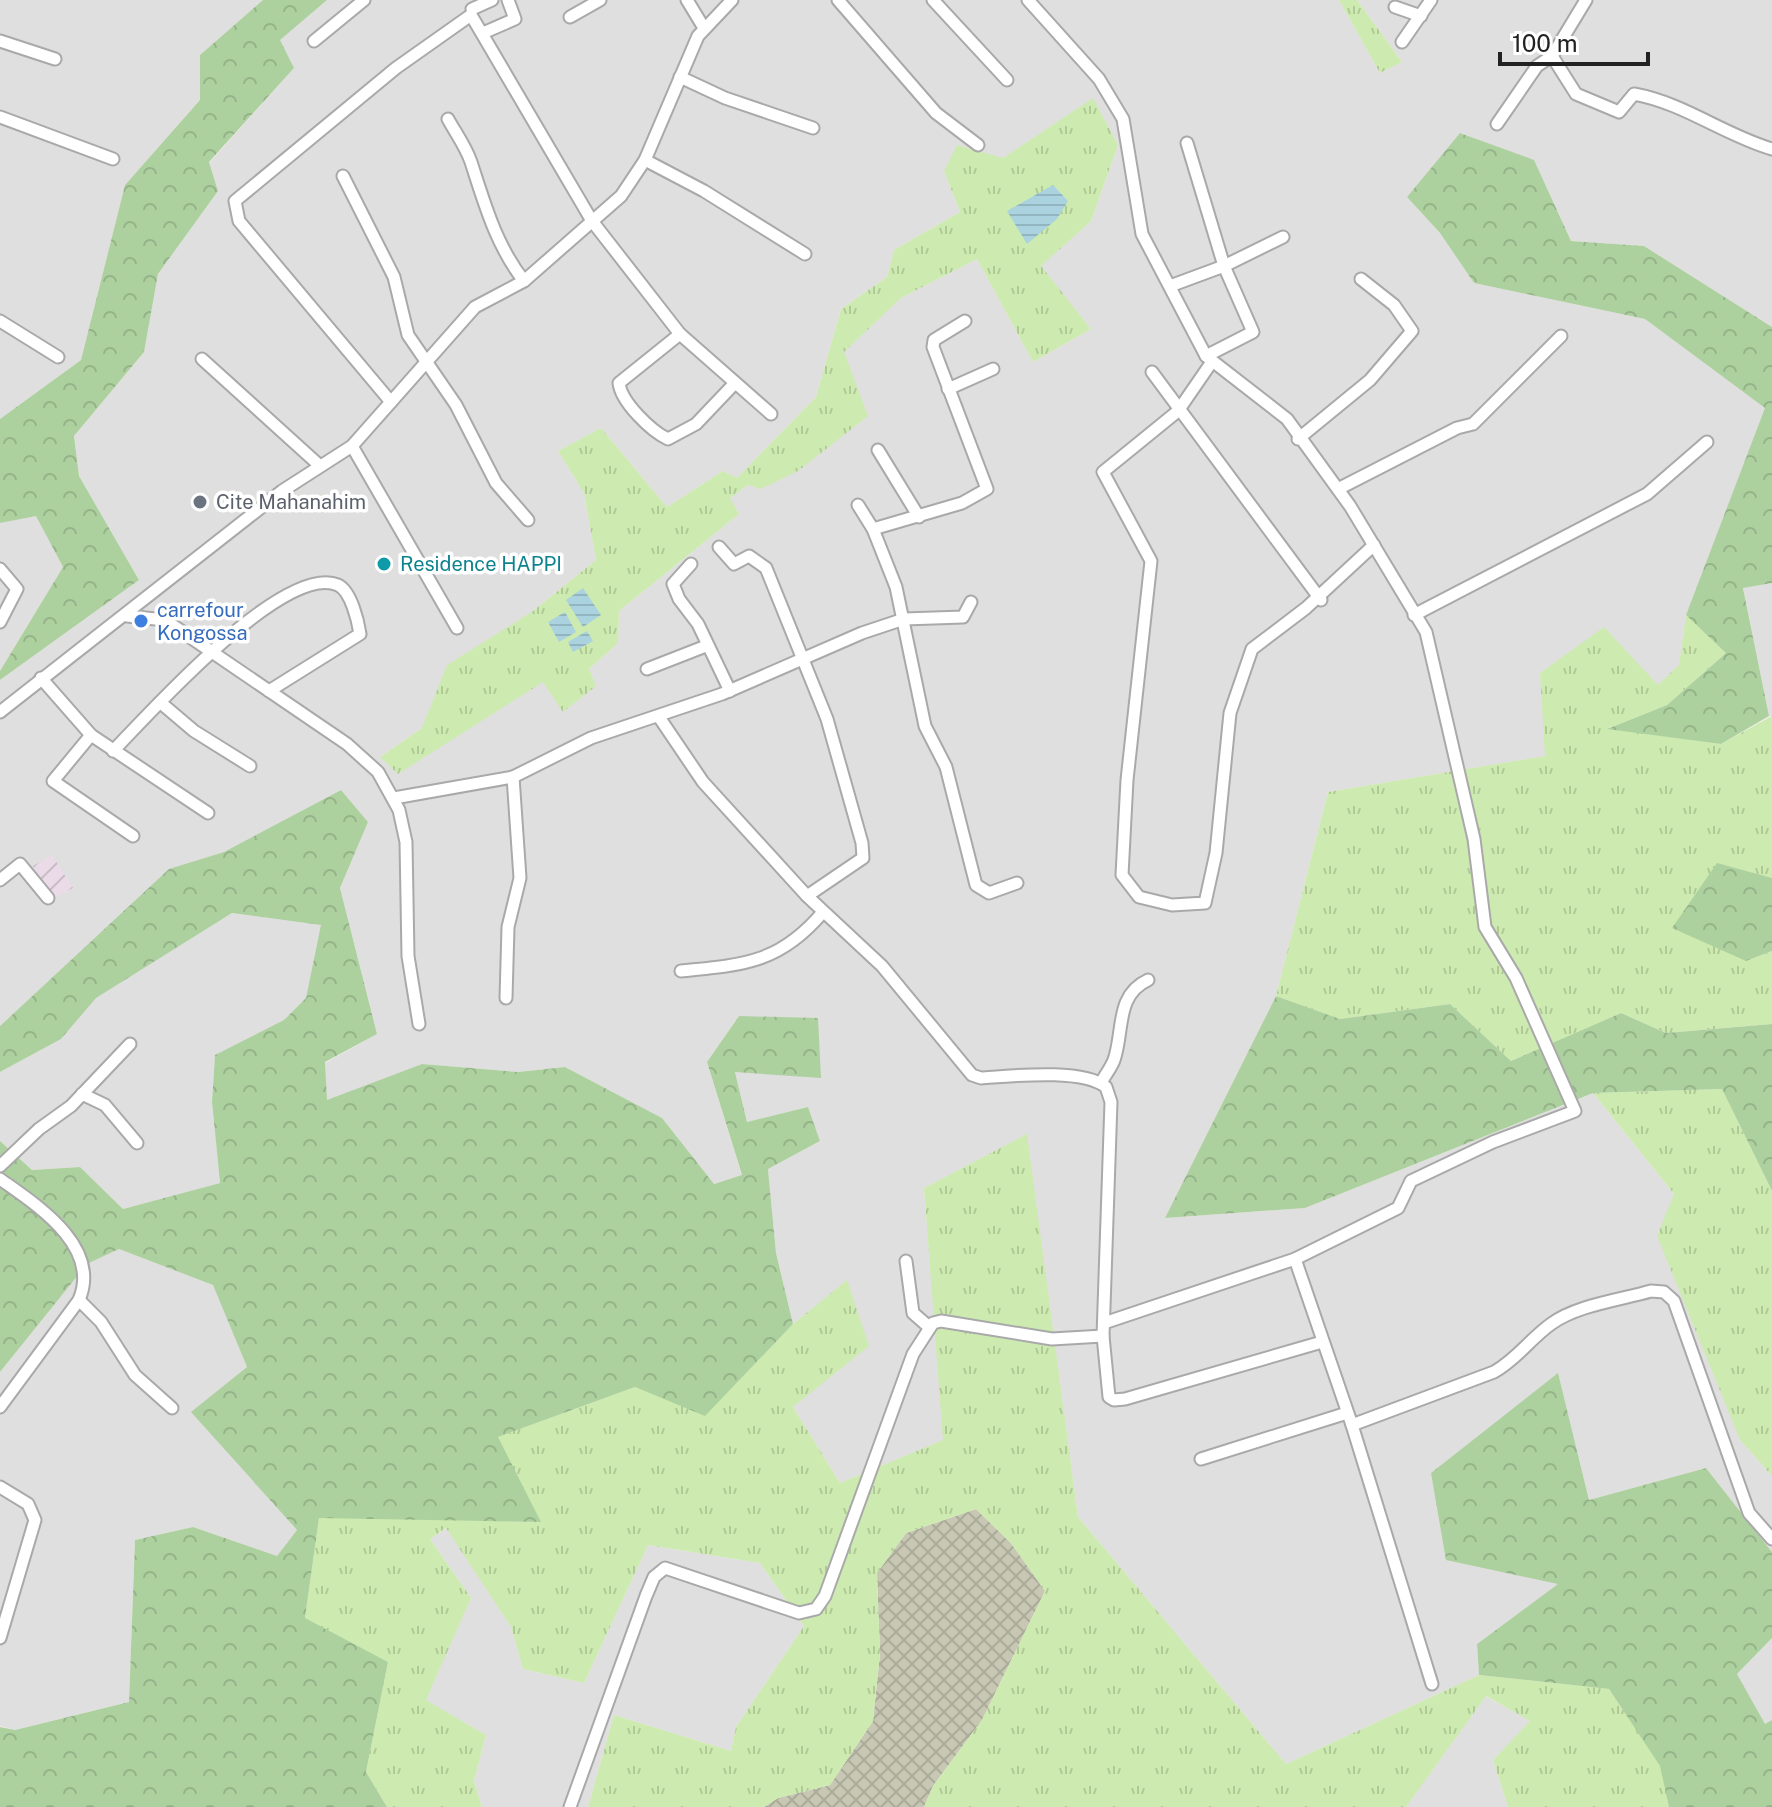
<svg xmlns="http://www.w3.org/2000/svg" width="1772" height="1807" viewBox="0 0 1772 1807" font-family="'Public Sans',sans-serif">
  <defs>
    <pattern id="industrial-furrows" width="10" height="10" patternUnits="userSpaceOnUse" patternTransform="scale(2)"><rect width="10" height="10" fill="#ebdbe8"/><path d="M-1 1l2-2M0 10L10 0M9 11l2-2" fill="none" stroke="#c9bcc7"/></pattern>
    <pattern id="construction-cross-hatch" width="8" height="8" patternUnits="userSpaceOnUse" patternTransform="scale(2)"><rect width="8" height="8" fill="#c7c7b4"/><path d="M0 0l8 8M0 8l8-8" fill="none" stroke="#abab9a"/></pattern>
    <pattern id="grass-tufts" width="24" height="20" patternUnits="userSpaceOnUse" patternTransform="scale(2)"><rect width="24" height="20" fill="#cdebb0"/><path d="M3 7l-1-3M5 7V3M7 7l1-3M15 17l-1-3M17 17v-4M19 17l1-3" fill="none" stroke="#b0c997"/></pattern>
    <pattern id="forest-crowns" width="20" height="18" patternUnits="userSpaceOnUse" patternTransform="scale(2)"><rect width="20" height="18" fill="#add19e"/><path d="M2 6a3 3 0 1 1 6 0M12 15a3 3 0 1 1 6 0" fill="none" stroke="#95b388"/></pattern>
    <pattern id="water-rules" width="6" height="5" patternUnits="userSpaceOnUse" patternTransform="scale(2)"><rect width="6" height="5" fill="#aad3df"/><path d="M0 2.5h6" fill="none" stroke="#92b5bf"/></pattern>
  </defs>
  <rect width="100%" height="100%" fill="#f2efe9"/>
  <g fill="#e0dfdf" fill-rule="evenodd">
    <path d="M0 0H263L200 55V100L125 185 81 360 0 419Z"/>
    <path d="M327 0H1339L1380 73 1402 62 1357 0H1772V327L1644 246 1571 241 1534 161 1461 133 1407 197 1440 233 1474 283 1645 319 1766 408 1686 615 1679 665 1658 686 1540 673 1546 756 1328 792 1276 996 1165 1218 1305 1208 1593 1093 1674 1194 1740 1440 1772 1476V1552L1706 1468 1589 1500 1558 1374 1559 1584 1477 1644 1479 1675 1286 1764 1078 1517 1026 1135 924 1188 944 1440 840 1483 793 1407 847 1281 793 1324 776 1253 768 1169 820 1141 808 1107 747 1122 735 1072 739 1016 707 1062 742 1176 713 1184 662 1118 565 1067 518 1072 422 1064 326 1101 325 1063 377 1034 340 888 368 822 341 790 224 852 169 870 0 1026V680L139 580 79 476 74 436 144 352 158 274 218 191 209 163 294 68 279 40ZM1093 99 1118 145 1091 221 1040 266 1091 329 1033 362 977 259 901 298 843 352 798 471 748 485 729 498 739 514 619 611 618 643 589 669 543 681 380 757 422 728 533 611 596 560 584 493 558 451 601 428 667 507 723 471 737 478 816 397 841 309 887 277 894 250 960 212 944 171 1003 158Z"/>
    <path d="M36 515 63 567 0 671V523Z"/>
    <path d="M1772 583V716H1769L1743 587Z"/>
    <path d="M232 913 322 925 306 998 284 1020 215 1056 212 1102 220 1183 123 1209 80 1167 32 1170 0 1141V1072L61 1039 95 998Z"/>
    <path d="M119 1249 214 1285 247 1367 192 1412 297 1530 277 1556 193 1527 135 1540 129 1702 15 1730 0 1726V1372L87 1264Z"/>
    <path d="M447 1528 511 1627 523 1669 584 1683 648 1545 760 1563 804 1626 736 1727 731 1751 614 1715 588 1807H482L474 1781 486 1735 425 1700 471 1598 430 1539Z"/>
    <path d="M1772 1638V1720L1765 1725 1737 1674Z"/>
    <path d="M1485 1696 1531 1721 1493 1760 1508 1807H1406Z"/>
  </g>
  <path fill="url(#industrial-furrows)" d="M52 855 73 888 53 898 33 866Z"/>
  <path fill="url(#construction-cross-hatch)" d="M976 1509 1011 1543 1045 1591 982 1720 933 1786 924 1807H764L778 1798 830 1785 873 1721 880 1654 877 1573 906 1533Z"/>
  <g fill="url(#grass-tufts)">
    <path d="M1339 0H1357L1402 62 1380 73Z"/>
    <path d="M1093 98 1118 145 1091 221 1041 266 1091 329 1033 362 977 259 901 298 844 352 868 416 798 471 761 489 748 485 730 498 739 514 619 611 618 643 589 669 596 686 563 712 543 682 398 774 380 757 422 728 447 665 533 611 596 560 584 493 558 451 601 428 667 507 723 471 737 478 816 397 841 309 887 277 894 250 960 212 944 171 957 145 1003 158Z"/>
    <path d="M1686 615 1727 652 1667 705 1609 728 1721 744 1772 716V878L1717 864 1746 961 1772 951V1024L1666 1033 1621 1013 1511 1061 1450 1004 1340 1019 1276 996 1328 792 1545 756 1540 673 1604 627 1658 685 1679 665Z"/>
    <path d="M1722 1089 1772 1191V1476L1740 1440 1657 1236 1674 1194 1593 1093Z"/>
    <path d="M1027 1134 1078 1517 1286 1764 1479 1675 1609 1689 1661 1766 1669 1807H1508L1493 1760 1530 1721 1486 1696 1406 1807H924L933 1786 982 1720 1045 1591 1011 1543 976 1509 906 1533 877 1573 880 1654 873 1721 830 1785 778 1798 764 1807H588L614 1715 731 1751 736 1727 804 1626 760 1563 648 1545 584 1683 523 1669 511 1627 446 1528 430 1539 471 1598 426 1700 486 1735 474 1781 482 1807H387L366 1772 388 1662 305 1619 319 1517 540 1522 497 1437 635 1387 705 1415 793 1324 847 1280 869 1346 793 1407 840 1483 943 1440 924 1188Z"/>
  </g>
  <g fill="url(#forest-crowns)">
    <path d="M263 0H327L280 40 294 68 209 162 218 191 158 274 144 352 74 436 79 476 139 580 0 680V671L63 567 36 516 0 523V419L81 360 125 185 200 100V55Z"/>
    <path d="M1460 133 1534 160 1571 241 1644 246 1772 327V583L1743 588 1769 716 1721 744 1607 729 1667 705 1726 653 1686 615 1765 408 1645 319 1474 283 1440 233 1407 197Z"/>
    <path d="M341 790 368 822 340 888 377 1034 325 1062 327 1100 422 1064 518 1072 565 1067 662 1118 714 1184 742 1175 707 1062 739 1016 818 1018 821 1078 735 1072 747 1122 808 1107 820 1141 768 1169 776 1253 793 1324 705 1416 635 1387 498 1437 541 1522 319 1518 305 1618 388 1662 366 1772 387 1807H0V1727L15 1730 129 1702 135 1540 193 1527 277 1556 297 1530 191 1412 247 1367 213 1285 119 1249 87 1264 0 1372V1141L32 1170 80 1167 123 1209 220 1183 212 1102 215 1055 284 1020 306 998 321 925 232 913 96 998 61 1039 0 1072V1026L169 869 224 852Z"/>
    <path d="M1717 863 1772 878V951L1746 961 1672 928Z"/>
    <path d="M1276 996 1340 1019 1450 1004 1511 1061 1621 1013 1666 1033 1772 1024V1191L1722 1089 1593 1093 1305 1208 1165 1218Z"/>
    <path d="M1558 1373 1589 1500 1706 1468 1772 1552V1638L1737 1674 1765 1724 1772 1720V1807H1669L1660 1766 1609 1689 1479 1675 1477 1644 1558 1584 1446 1560 1431 1473Z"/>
  </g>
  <g fill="url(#water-rules)">
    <path d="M1053 185 1068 201 1057 219 1027 244 1007 211Z"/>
    <path d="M583 588 601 615 583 627 566 600Z"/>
    <path d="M565 612 576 632 559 642 548 622Z"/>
    <path d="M587 631 593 641 573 652 568 642Z"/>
  </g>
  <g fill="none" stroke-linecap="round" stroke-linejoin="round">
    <g stroke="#a9a9a9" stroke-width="15">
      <g id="minor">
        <path d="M687 0 704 28"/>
        <path d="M838 0 936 113 978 145"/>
        <path d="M933 0 1007 80"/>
        <path d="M1028 0 1099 79 1123 119 1142 234 1206 356 1287 419 1350 506 1426 632 1474 839 1485 927 1516 978 1575 1111 1493 1142 1411 1181 1398 1208 1295 1259 1104 1323"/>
        <path d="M1395 7 1421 16"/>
        <path d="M472 9 492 0"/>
        <path d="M570 17 600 0"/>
        <path d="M483 33 515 19 508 0"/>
        <path d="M0 41 55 59"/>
        <path d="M314 41 364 0"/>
        <path d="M1402 42 1431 0"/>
        <path d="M1552 56 1576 94 1619 112 1634 94C1684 103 1724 135 1772 149"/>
        <path d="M680 77 725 98 813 128"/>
        <path d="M0 117 113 159"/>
        <path d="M448 119C455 132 466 147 471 162 485 205 496 245 524 281"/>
        <path d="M1497 124 1537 66 1552 56 1586 0"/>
        <path d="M1187 143 1224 266 1283 237"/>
        <path d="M645 160 704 191 805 254"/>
        <path d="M343 176 394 277 408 335 456 405 496 483 528 520"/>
        <path d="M1170 286 1224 266 1253 332 1206 356"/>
        <path d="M0 321 58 357"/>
        <path d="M680 334 619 383C621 402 651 431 668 439L696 424 735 383"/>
        <path d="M202 359 319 465"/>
        <path d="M1209 366 1178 411 1103 472 1151 561 1127 780 1122 875 1139 897 1172 905 1205 903 1216 853 1230 713 1252 649 1306 608 1374 545"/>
        <path d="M1152 372 1321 600"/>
        <path d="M948 389 993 369"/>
        <path d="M391 402 239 221 235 201 396 68 471 15 592 221 680 334 771 414"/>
        <path d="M1298 439 1370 380 1412 331 1394 305 1361 279"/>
        <path d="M352 446 457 628"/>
        <path d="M878 450 919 517"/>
        <path d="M1338 489 1457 428 1473 424 1561 336"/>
        <path d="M858 505 873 529 896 587 925 726 946 767 976 885 989 893 1017 883"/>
        <path d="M873 529 962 503 987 489 933 347 934 340 965 321"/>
        <path d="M719 547 734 564 749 556 766 568 827 719 862 843 863 858 807 896"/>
        <path d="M691 564 673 584 679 599 698 624 730 691"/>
        <path d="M0 569 17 589 0 622"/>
        <path d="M1414 615 1647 494 1707 442"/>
        <path d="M127 616 165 620 347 744 378 772 399 810 406 842 408 956 419 1024"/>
        <path d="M647 669 706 646"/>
        <path d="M41 678 91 735 208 813"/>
        <path d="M161 703 194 731 250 766"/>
        <path d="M0 712 282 491 352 446 475 307 524 281 621 196 645 160 698 36 732 0"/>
        <path d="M659 717 703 782 807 896 882 966 972 1075 981 1078C1012 1076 1082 1068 1106 1087L1111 1102 1103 1336 1109 1397 1114 1400 1125 1399 1322 1342"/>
        <path d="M91 735 53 781 133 836"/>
        <path d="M113 751C149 714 284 562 338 585 351 591 358 621 360 634L269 691"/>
        <path d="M394 798 513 777 591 738 722 694 862 633 904 619 963 617 971 602"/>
        <path d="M0 880 20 864 48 898"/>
        <path d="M681 971C744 965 780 963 823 912"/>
        <path d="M506 998 508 927 520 878 513 777"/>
        <path d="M1101 1083C1105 1075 1111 1068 1114 1060 1124 1032 1115 995 1148 980"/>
        <path d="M82 1094 105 1105 137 1143"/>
        <path d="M0 1166 39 1129 71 1106 130 1044"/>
        <path d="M0 1179C35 1204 102 1246 79 1300L0 1407"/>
        <path d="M1295 1259 1352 1425 1432 1684"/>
        <path d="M906 1261 913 1313 929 1327"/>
        <path d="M79 1300 101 1322 135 1375 172 1408"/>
        <path d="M1352 1425 1494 1372C1517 1359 1530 1339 1551 1324 1577 1305 1620 1300 1651 1291L1664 1292 1674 1301 1749 1513 1772 1539"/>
        <path d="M1201 1459 1347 1413"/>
        <path d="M0 1487 28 1504 35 1520 0 1638"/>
        <path d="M570 1807 646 1596 654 1577 665 1568 799 1613 816 1609 825 1596 913 1354 933 1323 941 1321 1052 1339 1103 1336"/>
      </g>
    </g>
    <use href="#minor" stroke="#fff" stroke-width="11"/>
  </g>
  <circle fill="#6b7280" stroke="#fff" stroke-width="3" cx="200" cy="502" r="8"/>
  <circle fill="#0f9aa8" stroke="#fff" stroke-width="3" cx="384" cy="564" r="8"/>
  <circle fill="#3f7fe0" stroke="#fff" stroke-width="3" cx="141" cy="621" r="8"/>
  <g text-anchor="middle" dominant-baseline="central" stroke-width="7" stroke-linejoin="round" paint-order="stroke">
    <g font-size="20" fill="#5b616d" stroke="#fff" text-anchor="start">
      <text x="216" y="502">Cite Mahanahim</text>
    </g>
    <g font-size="20" fill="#0d838f" stroke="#fff" text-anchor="start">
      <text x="400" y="564">Residence HAPPI</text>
    </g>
    <g font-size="20" fill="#366cbe" stroke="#fff" text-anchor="start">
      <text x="157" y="610">carrefour<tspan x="157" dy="23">Kongossa</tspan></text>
    </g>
  </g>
  <path d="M1500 52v12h148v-12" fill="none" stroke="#222222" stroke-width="4"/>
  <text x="1512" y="52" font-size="24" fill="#222222" stroke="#ffffff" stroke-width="6" paint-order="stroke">100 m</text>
</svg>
